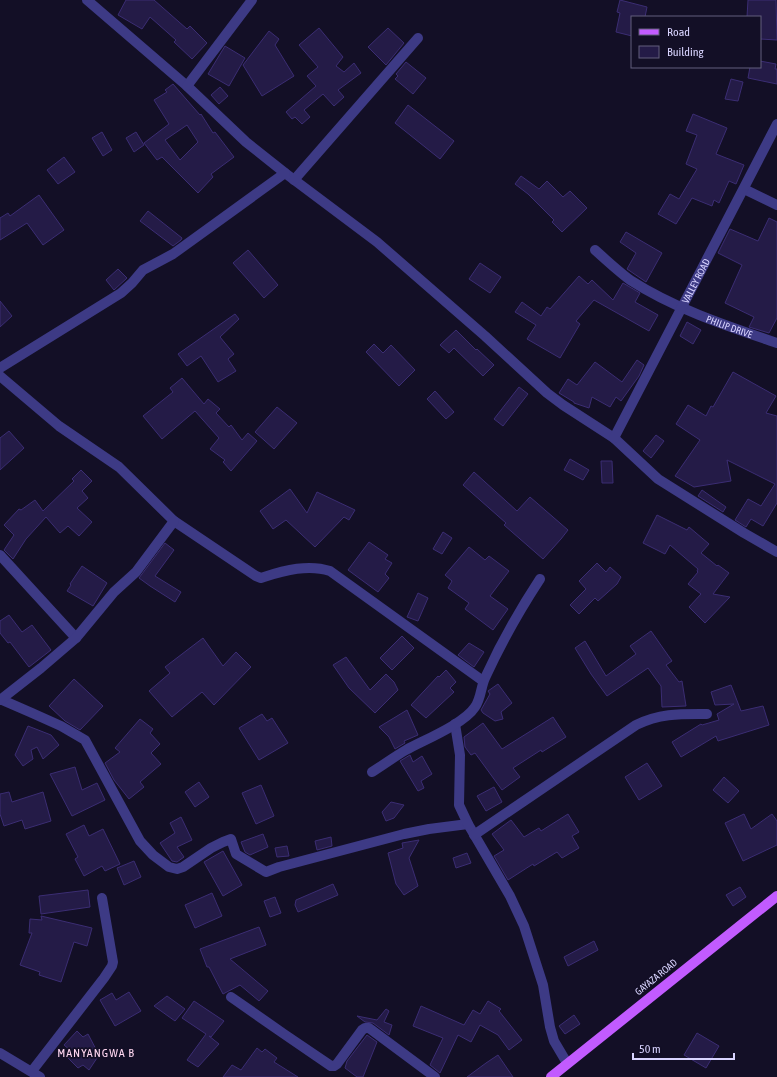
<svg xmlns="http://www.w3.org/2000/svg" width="777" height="1077" viewBox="0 0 777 1077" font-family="'Asap Condensed',sans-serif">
  <rect width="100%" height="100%" fill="#130f26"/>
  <g fill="#241b47" stroke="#3b2d73" fill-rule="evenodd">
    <path d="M126 0H154L187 29 190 26 207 43 192 59 174 42 176 40 150 17 142 29 118 15Z"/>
    <path d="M620 0 647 7 645 17H632V36L616 32 620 13 617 12Z"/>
    <path d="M748 0H776L777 40 760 39V17H747Z"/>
    <path d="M319 28 343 57 336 66 344 72 354 63 361 73 338 90 344 97 334 106 323 94 304 110 310 117 302 124 295 117 292 119 286 112 316 86 307 76 318 67 299 45Z"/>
    <path d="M388 28 404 43 386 65 368 47Z"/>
    <path d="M269 31 279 39 275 45 294 76 262 96 243 65Z"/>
    <path d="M225 46 245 58 229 86 208 74Z"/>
    <path d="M760 61 776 64 775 69H777V84L748 78 750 67H760Z"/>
    <path d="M406 62 426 78 413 94 395 79 398 76 396 74Z"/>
    <path d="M731 79 743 82 738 101 725 99Z"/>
    <path d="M173 84 200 115 201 114 213 133 215 132 234 157 211 174 213 177 198 193 162 157 157 160 144 143 169 124 154 100 167 92 165 90ZM187 125 198 142 180 160 165 140Z"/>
    <path d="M220 87 228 96 219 104 211 95Z"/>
    <path d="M408 105 454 141 440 159 395 123Z"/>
    <path d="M693 114 727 128 716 154 744 165 736 184 729 181 719 203 714 200 712 206 692 198 676 224 658 214 670 194 679 199 697 169 686 164 697 135 686 131Z"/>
    <path d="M102 132 112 150 103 156 92 138Z"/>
    <path d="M136 132 144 145 134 152 126 138Z"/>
    <path d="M64 157 75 172 58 184 47 170Z"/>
    <path d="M521 176 539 189 547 181 563 197 570 191 587 208 562 232 552 222 554 220 528 194 515 184Z"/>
    <path d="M39 195 64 230 43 245 27 223 0 240V218L8 213 10 216Z"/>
    <path d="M148 211 182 238 181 240 173 246 140 221Z"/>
    <path d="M769 218 777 222V318L769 333 749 327 754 317 725 303 742 265 718 253 730 229 758 241Z"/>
    <path d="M626 232 662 253 646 282 627 269 636 253 620 242Z"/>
    <path d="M248 250 278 285 264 298 233 263Z"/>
    <path d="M480 263 501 277 490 293 469 279Z"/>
    <path d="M118 269 127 278 114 290 106 280Z"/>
    <path d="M579 276 588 284 592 280 613 300 623 283 640 293 635 302 658 315 649 331 594 300 576 321 580 324 560 358 527 339 536 325 515 312 522 302 541 316 547 307 550 309Z"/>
    <path d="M0 301 12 316 0 327Z"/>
    <path d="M235 314 239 319 220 337 234 354 228 359 236 371 218 382 201 356 187 366 178 354Z"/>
    <path d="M687 322 701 330 693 344 680 336Z"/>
    <path d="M456 330 476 350 477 349 494 365 483 376 454 348 449 353 440 345Z"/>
    <path d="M374 344 383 353 391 345 415 370 399 386 366 352Z"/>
    <path d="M637 360 644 365 639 376 621 401 616 397 610 407 592 397 589 408 574 403V402L559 393 568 379 577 385 595 362 622 382Z"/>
    <path d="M733 372 776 396 766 413 777 416V503L763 526 751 519 746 527 735 520 748 499 761 506 775 484 727 460 731 481 694 487 675 476 700 440 676 424 688 405 706 416 711 406 713 407Z"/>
    <path d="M182 378 204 404 208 399 220 409 216 413 229 427 231 425 242 440 248 433 257 441 231 471 223 462 225 460 210 449 219 438 195 411 162 439 143 416 173 392 170 388Z"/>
    <path d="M519 387 528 394 503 426 494 419Z"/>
    <path d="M435 391 454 412 446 419 427 399Z"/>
    <path d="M277 407 297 423 274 449 255 432Z"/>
    <path d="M9 431 24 448 0 470V438Z"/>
    <path d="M656 435 664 441 651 458 643 451Z"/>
    <path d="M570 459 589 470 583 480 564 470Z"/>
    <path d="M601 461H612L613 483H602Z"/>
    <path d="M81 470 92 481 82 491 88 498 77 508 92 522 79 536 68 526 60 533 46 517 26 539 13 559 4 550 14 535 4 525 19 509 21 510 35 500 43 511 74 481 72 479Z"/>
    <path d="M474 472 517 511 530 497 568 530 561 539 543 559 504 525 506 523 463 485Z"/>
    <path d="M290 489 307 513 317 492 355 510 349 520 344 517 315 547 286 520 273 529 260 511Z"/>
    <path d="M702 490 726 507 723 512 698 496Z"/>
    <path d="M657 515 687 530 689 527 709 544 701 553 717 566 718 565 729 573 713 594 730 597 705 623 689 607 701 594 688 584 698 572 697 571 698 569 670 545 665 554 643 543Z"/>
    <path d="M443 532 452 538 442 554 433 549Z"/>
    <path d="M369 542 388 555 385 559 392 563 385 574 389 578 378 592 348 570Z"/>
    <path d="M165 543 174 550 155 576 181 592 175 602 150 586 139 578Z"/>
    <path d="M469 547 485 560 489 556 509 571 490 596 508 609 493 630 465 609 469 603 448 588 452 581 445 575Z"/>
    <path d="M597 563 606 572 610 567 621 577 617 584 598 601 595 598 579 614 570 605 586 589 579 581Z"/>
    <path d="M82 566 107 583 93 606 67 591 71 585 70 584Z"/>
    <path d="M418 593 428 598 418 621 407 617Z"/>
    <path d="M9 615 22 632 32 625 51 650 29 667 10 642 8 643 0 633V621Z"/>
    <path d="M651 631 672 661 666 665 679 682 682 681 686 706 662 707 661 686 648 668 607 696 591 674 575 648 585 641 606 676 636 654 630 646Z"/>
    <path d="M402 636 414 648 392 670 380 658Z"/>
    <path d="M203 638 223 666 236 652 251 667 214 705 202 692 172 717 149 691 170 673 165 667Z"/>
    <path d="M469 643 484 652 474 667 458 655Z"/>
    <path d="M346 657 370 690 386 674 394 682 398 690 375 713 349 688 333 665Z"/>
    <path d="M446 670 456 682 450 688 454 692 426 718 411 705 438 676 439 677Z"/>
    <path d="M74 679 103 706 80 730 65 721 49 706Z"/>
    <path d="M498 684 512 703 501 712 503 719 495 721 483 713 481 710 490 694 488 691Z"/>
    <path d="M731 685 741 711 763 706 769 725 718 741 716 736 681 757 672 742 701 724 702 725 719 720 717 714 734 704 715 705 711 692Z"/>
    <path d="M407 710 418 735 404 741 405 743 395 749 389 737 379 727Z"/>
    <path d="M262 714 267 721 272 718 288 743 259 760 239 728Z"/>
    <path d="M553 717 566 737 542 752 541 750 513 768 520 777 502 790 475 753 471 755 465 747 464 737 483 723 502 749Z"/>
    <path d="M140 719 153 729 150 733 160 744 151 753 161 764 140 782 144 787 129 799 114 780 105 763 120 752 115 748Z"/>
    <path d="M28 726 51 735 59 745 43 759 37 747 31 750 33 759 23 766 15 755Z"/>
    <path d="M410 755 413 762 422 756 432 774 421 781 424 788 418 791 400 761Z"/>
    <path d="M647 763 662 786 639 800 625 777Z"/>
    <path d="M75 767 82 790 97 783 105 800 72 816 50 774Z"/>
    <path d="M724 777 739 791 728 803 713 790Z"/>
    <path d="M199 782 209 797 195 807 185 792Z"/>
    <path d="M261 785 274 816 256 824 242 793Z"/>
    <path d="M494 787 502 802 486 811 477 796Z"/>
    <path d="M9 792 12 802 43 792 51 821 25 829 22 820 4 826 0 814V794Z"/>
    <path d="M391 802 404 805 394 818 386 821 382 812Z"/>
    <path d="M568 814 579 832 572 836 579 848 562 858 557 852 534 866 533 864 508 880 494 856 504 850 492 834 511 820 524 837 539 828 541 831Z"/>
    <path d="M744 814 751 829 772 814 777 821V845L743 861 725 823Z"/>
    <path d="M181 817 192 840 177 847 184 857 177 862 172 861 160 843 175 833 170 823Z"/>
    <path d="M84 825 89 836 103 829 120 864 105 871 102 866 84 876 75 859 78 857 66 834Z"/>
    <path d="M263 834 268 847 250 855 245 852 241 842Z"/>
    <path d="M331 837 332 846 317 850 315 841Z"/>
    <path d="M419 840 409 858 418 886 404 895 396 884 388 853 403 848 402 843Z"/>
    <path d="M287 846 289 856 277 857 275 848Z"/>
    <path d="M223 851 242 885 223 896 204 862Z"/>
    <path d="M467 853 471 863 456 868 453 858Z"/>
    <path d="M134 861 141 877 124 885 117 868Z"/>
    <path d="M333 884 338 895 298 912 295 905 296 900Z"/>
    <path d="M740 887 746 897 733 906 726 895Z"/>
    <path d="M88 890 90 907 41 914 39 896Z"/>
    <path d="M212 893 222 916 195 928 185 905Z"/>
    <path d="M275 897 281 913 270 917 264 901Z"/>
    <path d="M41 916 92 928 87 946 74 942 61 982 39 975 40 972 20 965 32 933H29L30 919 42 920Z"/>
    <path d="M259 927 266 945 230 959 268 991 259 1001 240 985 223 994 209 967H207L200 949Z"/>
    <path d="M594 941 598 950 568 966 564 957Z"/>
    <path d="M129 992 141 1011 115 1026 100 1000 112 993 116 1000Z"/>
    <path d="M167 996 185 1009 175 1021 154 1006Z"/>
    <path d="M194 1001 224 1021 211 1037 209 1036 219 1044 198 1067 187 1060 206 1034 182 1018Z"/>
    <path d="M488 1001 501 1009 499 1011 522 1040 509 1050 498 1035 480 1025 471 1042 458 1035 440 1073 430 1065 443 1038 413 1026 421 1006 464 1025 473 1010 480 1014Z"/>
    <path d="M386 1009 389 1011 384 1022 392 1025 389 1035 373 1023 365 1022 357 1016 377 1020Z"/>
    <path d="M574 1015 580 1024 565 1034 559 1026Z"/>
    <path d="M77 1031 83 1037 88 1034 99 1055 89 1070 83 1065 78 1068 65 1055 70 1050 64 1045Z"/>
    <path d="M697 1033 719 1046 706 1068 684 1055Z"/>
    <path d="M367 1035 377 1042 363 1077H357L345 1068 347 1061Z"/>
    <path d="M257 1048 262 1052 265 1049 277 1058 274 1062 298 1077H223L232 1065 241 1070Z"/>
    <path d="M498 1055 513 1077H467L486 1063Z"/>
  </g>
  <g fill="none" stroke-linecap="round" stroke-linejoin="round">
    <g stroke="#3d3a85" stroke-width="10">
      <path d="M87 0 187 86 246 142 285 173 377 242 485 336 547 393 563 405 614 438 658 479 744 533 777 552"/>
      <path d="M187 86 252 0"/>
      <path d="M294 180 418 38"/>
      <path d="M744 189 777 205"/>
      <path id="s1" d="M595 250C606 260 618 271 630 280 675 309 727 326 777 343"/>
      <path d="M0 368 121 293 132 283 143 270 173 254 285 173"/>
      <path d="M0 376 59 426 119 467 174 521 256 576 261 578 264 577C285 570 309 564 330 571L483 681"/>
      <path id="s2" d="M614 438 777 124"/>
      <path d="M0 555 76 638"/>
      <path d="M0 699 32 713 61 726 85 740 140 841 153 855 169 867 177 869 183 867 211 848 223 842 231 839 236 854 266 872 279 867 404 834 429 829 468 824"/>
      <path d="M0 700 41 668 76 638 114 592 136 572 174 521"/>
      <path d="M455 724 460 755 459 805 468 824 510 896 524 926 543 985 550 1027 554 1041 567 1063"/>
      <path d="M372 772C383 765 394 757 406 750 424 740 464 724 475 707 481 699 481 686 485 678 501 643 519 611 540 579"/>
      <path d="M474 835 636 725C661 713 681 714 707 714"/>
      <path d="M231 997 284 1034 331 1066H334L337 1064 362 1030 365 1028H369L435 1077"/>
      <path d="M0 1053 40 1077"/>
      <path d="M32 1071 104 978 112 966 113 962 102 898"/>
    </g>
    <path stroke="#c25bff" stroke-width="10" d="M551 1077 777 896"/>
  </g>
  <g text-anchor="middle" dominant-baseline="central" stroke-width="3.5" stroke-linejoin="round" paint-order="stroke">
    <g font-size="10" fill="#d9d4ff" stroke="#130f26">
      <text stroke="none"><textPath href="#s2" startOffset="177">VALLEY ROAD</textPath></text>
      <text stroke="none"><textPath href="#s1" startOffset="156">PHILIP DRIVE</textPath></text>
      <text transform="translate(656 977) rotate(-39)">GAYAZA ROAD</text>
    </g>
    <g font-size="12" letter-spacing="1" fill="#ffd6f0" stroke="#130f26">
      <text x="96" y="1053">MANYANGWA B</text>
    </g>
  </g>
  <rect x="631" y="16" width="130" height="52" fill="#130f26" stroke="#625e7d"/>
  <rect x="639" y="29" width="20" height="6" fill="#c25bff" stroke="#625e7d"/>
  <text x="667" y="36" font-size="12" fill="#d9d4ff">Road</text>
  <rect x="639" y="46" width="20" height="12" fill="#241b47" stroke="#625e7d"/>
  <text x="667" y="56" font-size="12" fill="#d9d4ff">Building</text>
  <path d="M633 1053v6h101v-6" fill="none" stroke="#d9d4ff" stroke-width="2"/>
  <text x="639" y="1053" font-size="12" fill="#d9d4ff" stroke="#130f26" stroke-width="3" paint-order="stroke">50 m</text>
</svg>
